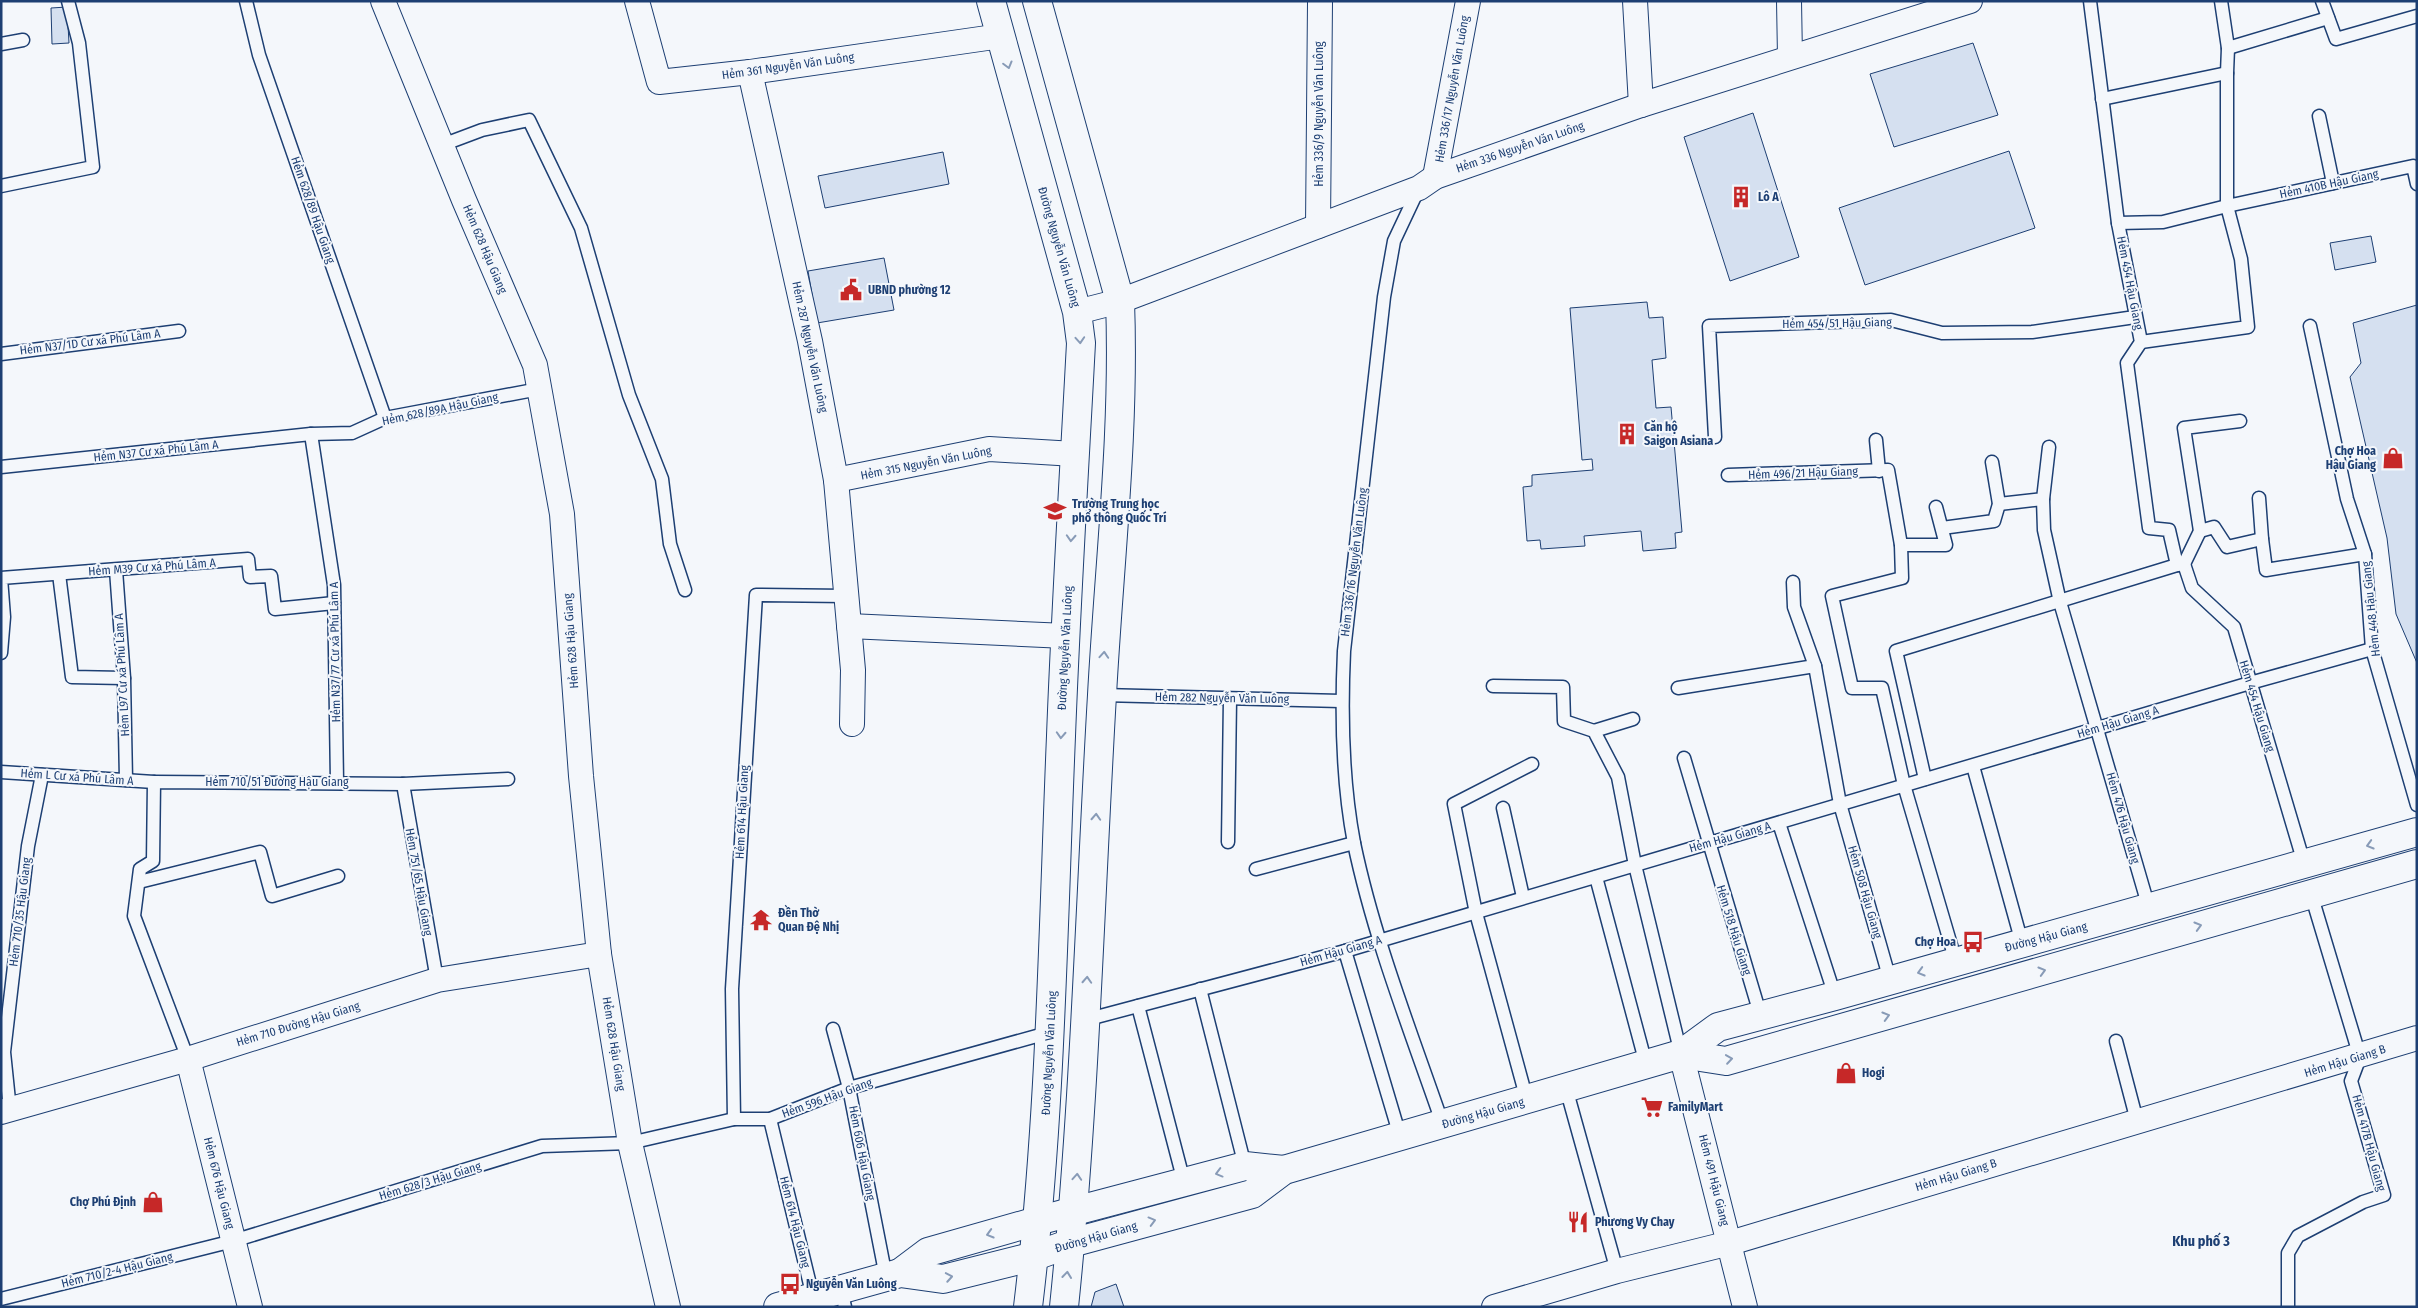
<svg xmlns="http://www.w3.org/2000/svg" width="2418" height="1308" viewBox="0 0 2418 1308" font-family="'Fira Sans Condensed',sans-serif">
  <rect width="100%" height="100%" fill="#f4f7fb"/>
  <g fill="#d5e0f0" stroke="#1d3f73">
    <path d="M67 7 69 43 52 44 51 8Z"/>
    <path d="M1973 43 1998 115 1894 147 1870 74Z"/>
    <path d="M1753 113 1799 257 1730 281 1684 137Z"/>
    <path d="M2009 151 2035 228 1865 285 1839 208Z"/>
    <path d="M943 152 949 184 825 208 818 176Z"/>
    <path d="M2371 236 2376 262 2335 270 2330 243Z"/>
    <path d="M884 258 894 310 817 323 808 271Z"/>
    <path d="M1647 302 1649 318 1663 317 1666 358 1652 360 1656 408 1671 407 1682 532 1675 533 1676 548 1643 551 1641 531 1584 536 1585 546 1541 549 1540 540 1527 541 1523 487 1532 486V475L1593 470 1592 459 1582 460 1570 308Z"/>
    <path d="M2417 305V663L2396 614 2387 538 2350 377 2361 363 2353 323Z"/>
    <path d="M1116 1284 1124 1307H1091L1095 1292Z"/>
  </g>
  <g fill="none" stroke-linecap="round" stroke-linejoin="round">
    <g stroke="#1d3f73" stroke-width="15">
      <g id="service">
        <path d="M246 1 259 55 385 418"/>
        <path d="M2090 1 2118 223 2141 342 2127 363 2149 528 2169 530 2177 565 2184 564 2192 588 2234 627 2304 863"/>
        <path d="M2322 1 2336 39 2417 16"/>
        <path d="M1 44 23 40"/>
        <path d="M2228 48 2328 18"/>
        <path d="M2227 73V206L2413 166 2417 184"/>
        <path d="M2102 99 2227 73 2228 48 2221 1"/>
        <path d="M2319 116 2333 183"/>
        <path d="M442 145 482 130 529 120 581 228 629 395 662 479 670 544 685 590"/>
        <path d="M1 186 93 167 79 43 68 1"/>
        <path d="M1419 188 1394 241 1384 297 1344 651C1341 715 1342 780 1354 843 1374 939 1411 1032 1443 1125"/>
        <path d="M2118 223 2163 222 2227 206 2241 259 2248 327 2141 342"/>
        <path d="M2310 326 2347 499 2365 554 2372 649 2417 805"/>
        <path d="M1 354 179 331"/>
        <path d="M311 434 334 585 337 782"/>
        <path d="M1715 437 1709 326 1891 320 1942 333 2032 332 2135 317"/>
        <path d="M1876 440 1879 471"/>
        <path d="M1 467 311 434 352 433 385 418 539 389"/>
        <path d="M1728 475 1888 470 1901 545 1902 578 1832 596 1852 688H1882L1904 785 1956 962"/>
        <path d="M2259 498 2262 539"/>
        <path d="M2043 499 2044 530 2060 602 2149 908"/>
        <path d="M1999 504 2043 499 2049 447"/>
        <path d="M1942 528 1994 521 1999 504 1992 462"/>
        <path d="M2200 531 2214 527 2227 547 2262 539 2266 570 2365 554"/>
        <path d="M1901 545H1946L1936 507"/>
        <path d="M2184 564 2200 531 2184 428 2240 421"/>
        <path d="M116 570 124 678 126 780"/>
        <path d="M59 574 72 677 124 678"/>
        <path d="M1793 582 1794 607 1815 666 1840 804 1890 980"/>
        <path d="M1 653 4 617 1 578 248 559 250 577 271 576 275 609 334 603"/>
        <path d="M1493 686 1563 687 1564 721 1594 731 1618 777 1635 865 1681 1054"/>
        <path d="M1678 688 1815 666"/>
        <path d="M1102 695 1341 701"/>
        <path d="M1594 731 1633 719"/>
        <path d="M1684 758 1761 1017"/>
        <path d="M1973 766 2022 943"/>
        <path d="M1 772 154 782"/>
        <path d="M1925 779 1896 651 2177 565"/>
        <path d="M403 784 437 980"/>
        <path d="M1503 808 1523 897"/>
        <path d="M1779 823 1835 996"/>
        <path d="M1228 842 1230 699"/>
        <path d="M1256 869 1354 843"/>
        <path d="M1596 877 1646 1064"/>
        <path d="M139 882 260 852 272 896 338 876"/>
        <path d="M1345 951 1400 1136"/>
        <path d="M1200 989 1245 1166"/>
        <path d="M1138 1006 1184 1182"/>
        <path d="M1085 1020 1345 951 2250 683 2372 649"/>
        <path d="M833 1029 849 1088 886 1277"/>
        <path d="M2116 1041 2137 1121"/>
        <path d="M188 1059 134 916 140 869 153 861 154 782 403 784 508 779"/>
        <path d="M1566 1088 1617 1271"/>
        <path d="M1527 1100 1476 913 1454 804 1532 764"/>
        <path d="M10 1110 4 1052 28 846 42 775"/>
        <path d="M734 1119 732 989 756 595 846 596"/>
        <path d="M770 1119 813 1297"/>
        <path d="M841 1289 845 1307"/>
        <path d="M1 1299 233 1241 542 1146 630 1143 734 1119H770L849 1088 1051 1032"/>
        <path d="M2288 1307V1253L2298 1236 2363 1202 2384 1195 2351 1081 2360 1057 2311 894"/>
      </g>
    </g>
    <g stroke="#1d3f73" stroke-width="26">
      <g id="minor">
        <path d="M383 1 464 200 535 365 562 514 581 776 599 954 630 1143 668 1307"/>
        <path d="M637 1 659 82 750 72 1001 36"/>
        <path d="M1635 1 1641 105"/>
        <path d="M1789 1 1790 57"/>
        <path d="M750 72 810 341 836 480 853 670 852 724"/>
        <path d="M1435 177 1468 1"/>
        <path d="M1318 226 1320 2"/>
        <path d="M1077 312 1120 301 1419 188 1435 177 1641 105 1970 1"/>
        <path d="M836 480 989 449 1075 454"/>
        <path d="M849 626 1066 636"/>
        <path d="M1681 1054 1745 1307"/>
        <path d="M188 1059 250 1307"/>
        <path d="M1 1112 188 1059 437 980 599 954"/>
        <path d="M1494 1307 1617 1271 1730 1243 2417 1038"/>
      </g>
    </g>
    <g stroke="#1d3f73" stroke-width="30">
      <g id="secondary">
        <path d="M991 1 1077 312 1081 343C1074 474 1066 605 1061 736 1053 926 1051 1117 1028 1307"/>
        <path d="M1037 1 1120 301C1125 432 1109 565 1102 695 1090 899 1085 1104 1064 1307"/>
        <path d="M1681 1054 1726 1061 2417 864"/>
        <path d="M900 1273 928 1252 1037 1221 1245 1166 1284 1170"/>
        <path d="M778 1307 900 1273 943 1279 1035 1256 1071 1243 1252 1194 1284 1170 1681 1054 1718 1027 1835 996 2417 832"/>
      </g>
    </g>
    <use href="#service" stroke="#f4f7fb" stroke-width="12"/>
    <use href="#minor" stroke="#f4f7fb" stroke-width="24"/>
    <use href="#secondary" stroke="#f4f7fb" stroke-width="28"/>
  </g>
  <defs><path id="oneway-chevron" d="M-2-3.5L2.5 0L-2 3.5" fill="none" stroke-width="1.6" stroke-linecap="round" stroke-linejoin="round" transform="scale(1.25)"/></defs>
  <g stroke="#889bb7">
    <use href="#oneway-chevron" transform="translate(1008 65) rotate(75)"/>
    <use href="#oneway-chevron" transform="translate(1080 340) rotate(86)"/>
    <use href="#oneway-chevron" transform="translate(1071 538) rotate(93)"/>
    <use href="#oneway-chevron" transform="translate(1104 655) rotate(-86)"/>
    <use href="#oneway-chevron" transform="translate(1061 735) rotate(93)"/>
    <use href="#oneway-chevron" transform="translate(1096 817) rotate(-87)"/>
    <use href="#oneway-chevron" transform="translate(2370 845) rotate(164)"/>
    <use href="#oneway-chevron" transform="translate(2198 926) rotate(-16)"/>
    <use href="#oneway-chevron" transform="translate(2042 971) rotate(-16)"/>
    <use href="#oneway-chevron" transform="translate(1921 972) rotate(164)"/>
    <use href="#oneway-chevron" transform="translate(1087 980) rotate(-87)"/>
    <use href="#oneway-chevron" transform="translate(1886 1016) rotate(-16)"/>
    <use href="#oneway-chevron" transform="translate(1729 1059) rotate(-8)"/>
    <use href="#oneway-chevron" transform="translate(1219 1173) rotate(165)"/>
    <use href="#oneway-chevron" transform="translate(1077 1177) rotate(-86)"/>
    <use href="#oneway-chevron" transform="translate(1152 1221) rotate(-15)"/>
    <use href="#oneway-chevron" transform="translate(990 1234) rotate(164)"/>
    <use href="#oneway-chevron" transform="translate(1067 1275) rotate(-84)"/>
    <use href="#oneway-chevron" transform="translate(949 1277) rotate(-10)"/>
  </g>
  <defs>
    <g id="building-bare" transform="scale(1.725)"><path d="M-4-6H4V6H1V3H-1V6H-4ZM-2.5-4.3h1.7v1.8h-1.7ZM.8-4.3h1.7v1.8H.8ZM-2.5-1h1.7V.8h-1.7ZM.8-1h1.7V.8H.8Z" fill="#c62828" stroke="#f4f7fb" stroke-width="2.5" paint-order="stroke"/></g>
    <g id="civic-bare" transform="scale(1.725)"><path d="M-.6-6.5H3V-4.5H.6V-3L4-1V1h2V6H-6V1h2V-1L-.6-3ZM-1.2 2.5V6h2.4V2.5Z" fill="#c62828" stroke="#f4f7fb" stroke-width="2.5" paint-order="stroke"/></g>
    <g id="shop-bare" transform="scale(1.725)"><path d="M-5-2.5h2.3a2.7 3.5 0 0 1 5.4 0H5L5.5 6h-11ZM-1.5-2.5h3a1.5 2.3 0 0 0-3 0Z" fill="#c62828" stroke="#f4f7fb" stroke-width="2.5" paint-order="stroke"/></g>
    <g id="school-bare" transform="scale(1.725)"><path d="M0-5L7-2L0 1L-7-2ZM-4 1L0 2.5L4 1V4Q0 6-4 4Z" fill="#c62828" stroke="#f4f7fb" stroke-width="2.5" paint-order="stroke"/></g>
    <g id="temple-bare" transform="scale(1.725)"><path d="M0-6L5-2H3V0L6.5 2.5H4V6H1.5V3h-3V6H-4V2.5H-6.5L-3 0V-2H-5Z" fill="#c62828" stroke="#f4f7fb" stroke-width="2.5" paint-order="stroke"/></g>
    <g id="bus-bare" transform="scale(1.725)"><path d="M-5-6H5V4H4V6H2V4H-2V6H-4V4H-5ZM-3.5-4V0h7V-4ZM-3.5 1.2v1.5H-2V1.2ZM2 1.2v1.5H3.5V1.2Z" fill="#c62828" stroke="#f4f7fb" stroke-width="2.5" paint-order="stroke"/></g>
    <g id="supermarket-bare" transform="scale(1.725)"><path d="M-6-5.5h2.5l.6 2H6L4.5 2H-2.5L-4.4-4H-6ZM-1.5 3.2a1.3 1.3 0 1 0 .1 0ZM3 3.2a1.3 1.3 0 1 0 .1 0Z" fill="#c62828" stroke="#f4f7fb" stroke-width="2.5" paint-order="stroke"/></g>
    <g id="restaurant-bare" transform="scale(1.725)"><path d="M-5-6h1v4h1v-4h1v4h1v-4h1v5L-1.5 .5V6h-2V.5L-5-1ZM5-6V6H3V1.5H1.5Q1.5-4 5-6Z" fill="#c62828" stroke="#f4f7fb" stroke-width="2.5" paint-order="stroke"/></g>
  </defs>
  <g fill-rule="evenodd">
    <use href="#building-bare" x="1741" y="197"/>
    <use href="#civic-bare" x="851" y="290"/>
    <use href="#building-bare" x="1627" y="434"/>
    <use href="#shop-bare" x="2393" y="458"/>
    <use href="#school-bare" x="1055" y="511"/>
    <use href="#temple-bare" x="761" y="920"/>
    <use href="#bus-bare" x="1973" y="942"/>
    <use href="#shop-bare" x="1846" y="1073"/>
    <use href="#supermarket-bare" x="1652" y="1107"/>
    <use href="#shop-bare" x="153" y="1202"/>
    <use href="#restaurant-bare" x="1578" y="1222"/>
    <use href="#bus-bare" x="790" y="1284"/>
  </g>
  <g text-anchor="middle" dominant-baseline="central" stroke-width="4" stroke-linejoin="round" paint-order="stroke">
    <g font-size="12" fill="#1d3f73" stroke="#f4f7fb">
      <text transform="translate(788 66) rotate(-8)">Hẻm 361 Nguyễn Văn Luông</text>
      <text transform="translate(1452 89) rotate(-80)">Hẻm 336/17 Nguyễn Văn Luông</text>
      <text transform="translate(1319 114) rotate(-90)">Hẻm 336/9 Nguyễn Văn Luông</text>
      <text transform="translate(1520 147) rotate(-19)">Hẻm 336 Nguyễn Văn Luông</text>
      <text transform="translate(2329 184) rotate(-12)">Hẻm 410B Hậu Giang</text>
      <text transform="translate(313 210) rotate(71)">Hẻm 628/89 Hậu Giang</text>
      <text transform="translate(1059 247) rotate(74)">Đường Nguyễn Văn Luông</text>
      <text transform="translate(485 249) rotate(67)">Hẻm 628 Hậu Giang</text>
      <text transform="translate(2130 283) rotate(79)">Hẻm 454 Hậu Giang</text>
      <text transform="translate(1837 323) rotate(-1)">Hẻm 454/51 Hậu Giang</text>
      <text transform="translate(90 342) rotate(-7)">Hẻm N37/1D Cư xá Phú Lâm A</text>
      <text transform="translate(810 347) rotate(78)">Hẻm 287 Nguyễn Văn Luông</text>
      <text transform="translate(440 409) rotate(-12)">Hẻm 628/89A Hậu Giang</text>
      <text transform="translate(156 451) rotate(-6)">Hẻm N37 Cư xá Phú Lâm A</text>
      <text transform="translate(926 463) rotate(-11)">Hẻm 315 Nguyễn Văn Luông</text>
      <text transform="translate(1803 473) rotate(-2)">Hẻm 496/21 Hậu Giang</text>
      <text transform="translate(1354 562) rotate(-83)">Hẻm 336/16 Nguyễn Văn Luông</text>
      <text transform="translate(152 567) rotate(-4)">Hẻm M39 Cư xá Phú Lâm A</text>
      <text transform="translate(2371 609) rotate(-96)">Hẻm 448 Hậu Giang</text>
      <text transform="translate(571 641) rotate(-94)">Hẻm 628 Hậu Giang</text>
      <text transform="translate(1065 648) rotate(-87)">Đường Nguyễn Văn Luông</text>
      <text transform="translate(335 652) rotate(-91)">Hẻm N37/77 Cư xá Phú Lâm A</text>
      <text transform="translate(122 675) rotate(-93)">Hẻm L97 Cư xá Phú Lâm A</text>
      <text transform="translate(1222 698) rotate(1)">Hẻm 282 Nguyễn Văn Luông</text>
      <text transform="translate(2257 706) rotate(73)">Hẻm 454 Hậu Giang</text>
      <text transform="translate(2118 722) rotate(-17)">Hẻm Hậu Giang A</text>
      <text transform="translate(77 777) rotate(4)">Hẻm L Cư xá Phú Lâm A</text>
      <text x="277" y="782">Hẻm 710/51 Đường Hậu Giang</text>
      <text transform="translate(742 812) rotate(-87)">Hẻm 614 Hậu Giang</text>
      <text transform="translate(2123 818) rotate(74)">Hẻm 476 Hậu Giang</text>
      <text transform="translate(1730 837) rotate(-16)">Hẻm Hậu Giang A</text>
      <text transform="translate(419 882) rotate(80)">Hẻm 751/65 Hậu Giang</text>
      <text transform="translate(1865 892) rotate(74)">Hẻm 508 Hậu Giang</text>
      <text transform="translate(20 912) rotate(-83)">Hẻm 710/35 Hậu Giang</text>
      <text transform="translate(1734 930) rotate(73)">Hẻm 518 Hậu Giang</text>
      <text transform="translate(2046 937) rotate(-15)">Đường Hậu Giang</text>
      <text transform="translate(1341 951) rotate(-16)">Hẻm Hậu Giang A</text>
      <text transform="translate(298 1024) rotate(-17)">Hẻm 710 Đường Hậu Giang</text>
      <text transform="translate(614 1044) rotate(81)">Hẻm 628 Hậu Giang</text>
      <text transform="translate(1049 1053) rotate(-87)">Đường Nguyễn Văn Luông</text>
      <text transform="translate(2345 1061) rotate(-17)">Hẻm Hậu Giang B</text>
      <text transform="translate(827 1098) rotate(-20)">Hẻm 596 Hậu Giang</text>
      <text transform="translate(1483 1113) rotate(-16)">Đường Hậu Giang</text>
      <text transform="translate(2369 1143) rotate(75)">Hẻm 417B Hậu Giang</text>
      <text transform="translate(862 1153) rotate(79)">Hẻm 606 Hậu Giang</text>
      <text transform="translate(1956 1175) rotate(-17)">Hẻm Hậu Giang B</text>
      <text transform="translate(1714 1180) rotate(76)">Hẻm 491 Hậu Giang</text>
      <text transform="translate(430 1181) rotate(-17)">Hẻm 628/3 Hậu Giang</text>
      <text transform="translate(219 1183) rotate(76)">Hẻm 676 Hậu Giang</text>
      <text transform="translate(795 1222) rotate(76)">Hẻm 614 Hậu Giang</text>
      <text transform="translate(1096 1237) rotate(-16)">Đường Hậu Giang</text>
      <text transform="translate(117 1270) rotate(-14)">Hẻm 710/2-4 Hậu Giang</text>
    </g>
    <g font-size="12" font-weight="bold" fill="#1d3f73" stroke="#f4f7fb" text-anchor="start">
      <text x="1758" y="197">Lô A</text>
      <text x="868" y="290">UBND phường 12</text>
      <text x="1644" y="427">Căn hộ<tspan x="1644" dy="14">Saigon Asiana</tspan></text>
      <text x="2376" y="451" text-anchor="end">Chợ Hoa<tspan x="2376" dy="14">Hậu Giang</tspan></text>
      <text x="1072" y="504">Trường Trung học<tspan x="1072" dy="14">phổ thông Quốc Trí</tspan></text>
      <text x="778" y="913">Đền Thờ<tspan x="778" dy="14">Quan Đệ Nhị</tspan></text>
      <text x="1956" y="942" text-anchor="end">Chợ Hoa</text>
      <text x="1862" y="1073">Hogi</text>
      <text x="1668" y="1107">FamilyMart</text>
      <text x="136" y="1202" text-anchor="end">Chợ Phú Định</text>
      <text x="1595" y="1222">Phương Vy Chay</text>
      <text x="806" y="1284">Nguyễn Văn Luông</text>
    </g>
    <g font-size="14" font-weight="bold" fill="#1d3f73" stroke="#f4f7fb">
      <text x="2201" y="1241">Khu phố 3</text>
    </g>
  </g>
  <rect width="2418" height="1308" fill="none" stroke="#1d3f73" stroke-width="5"/>
</svg>
